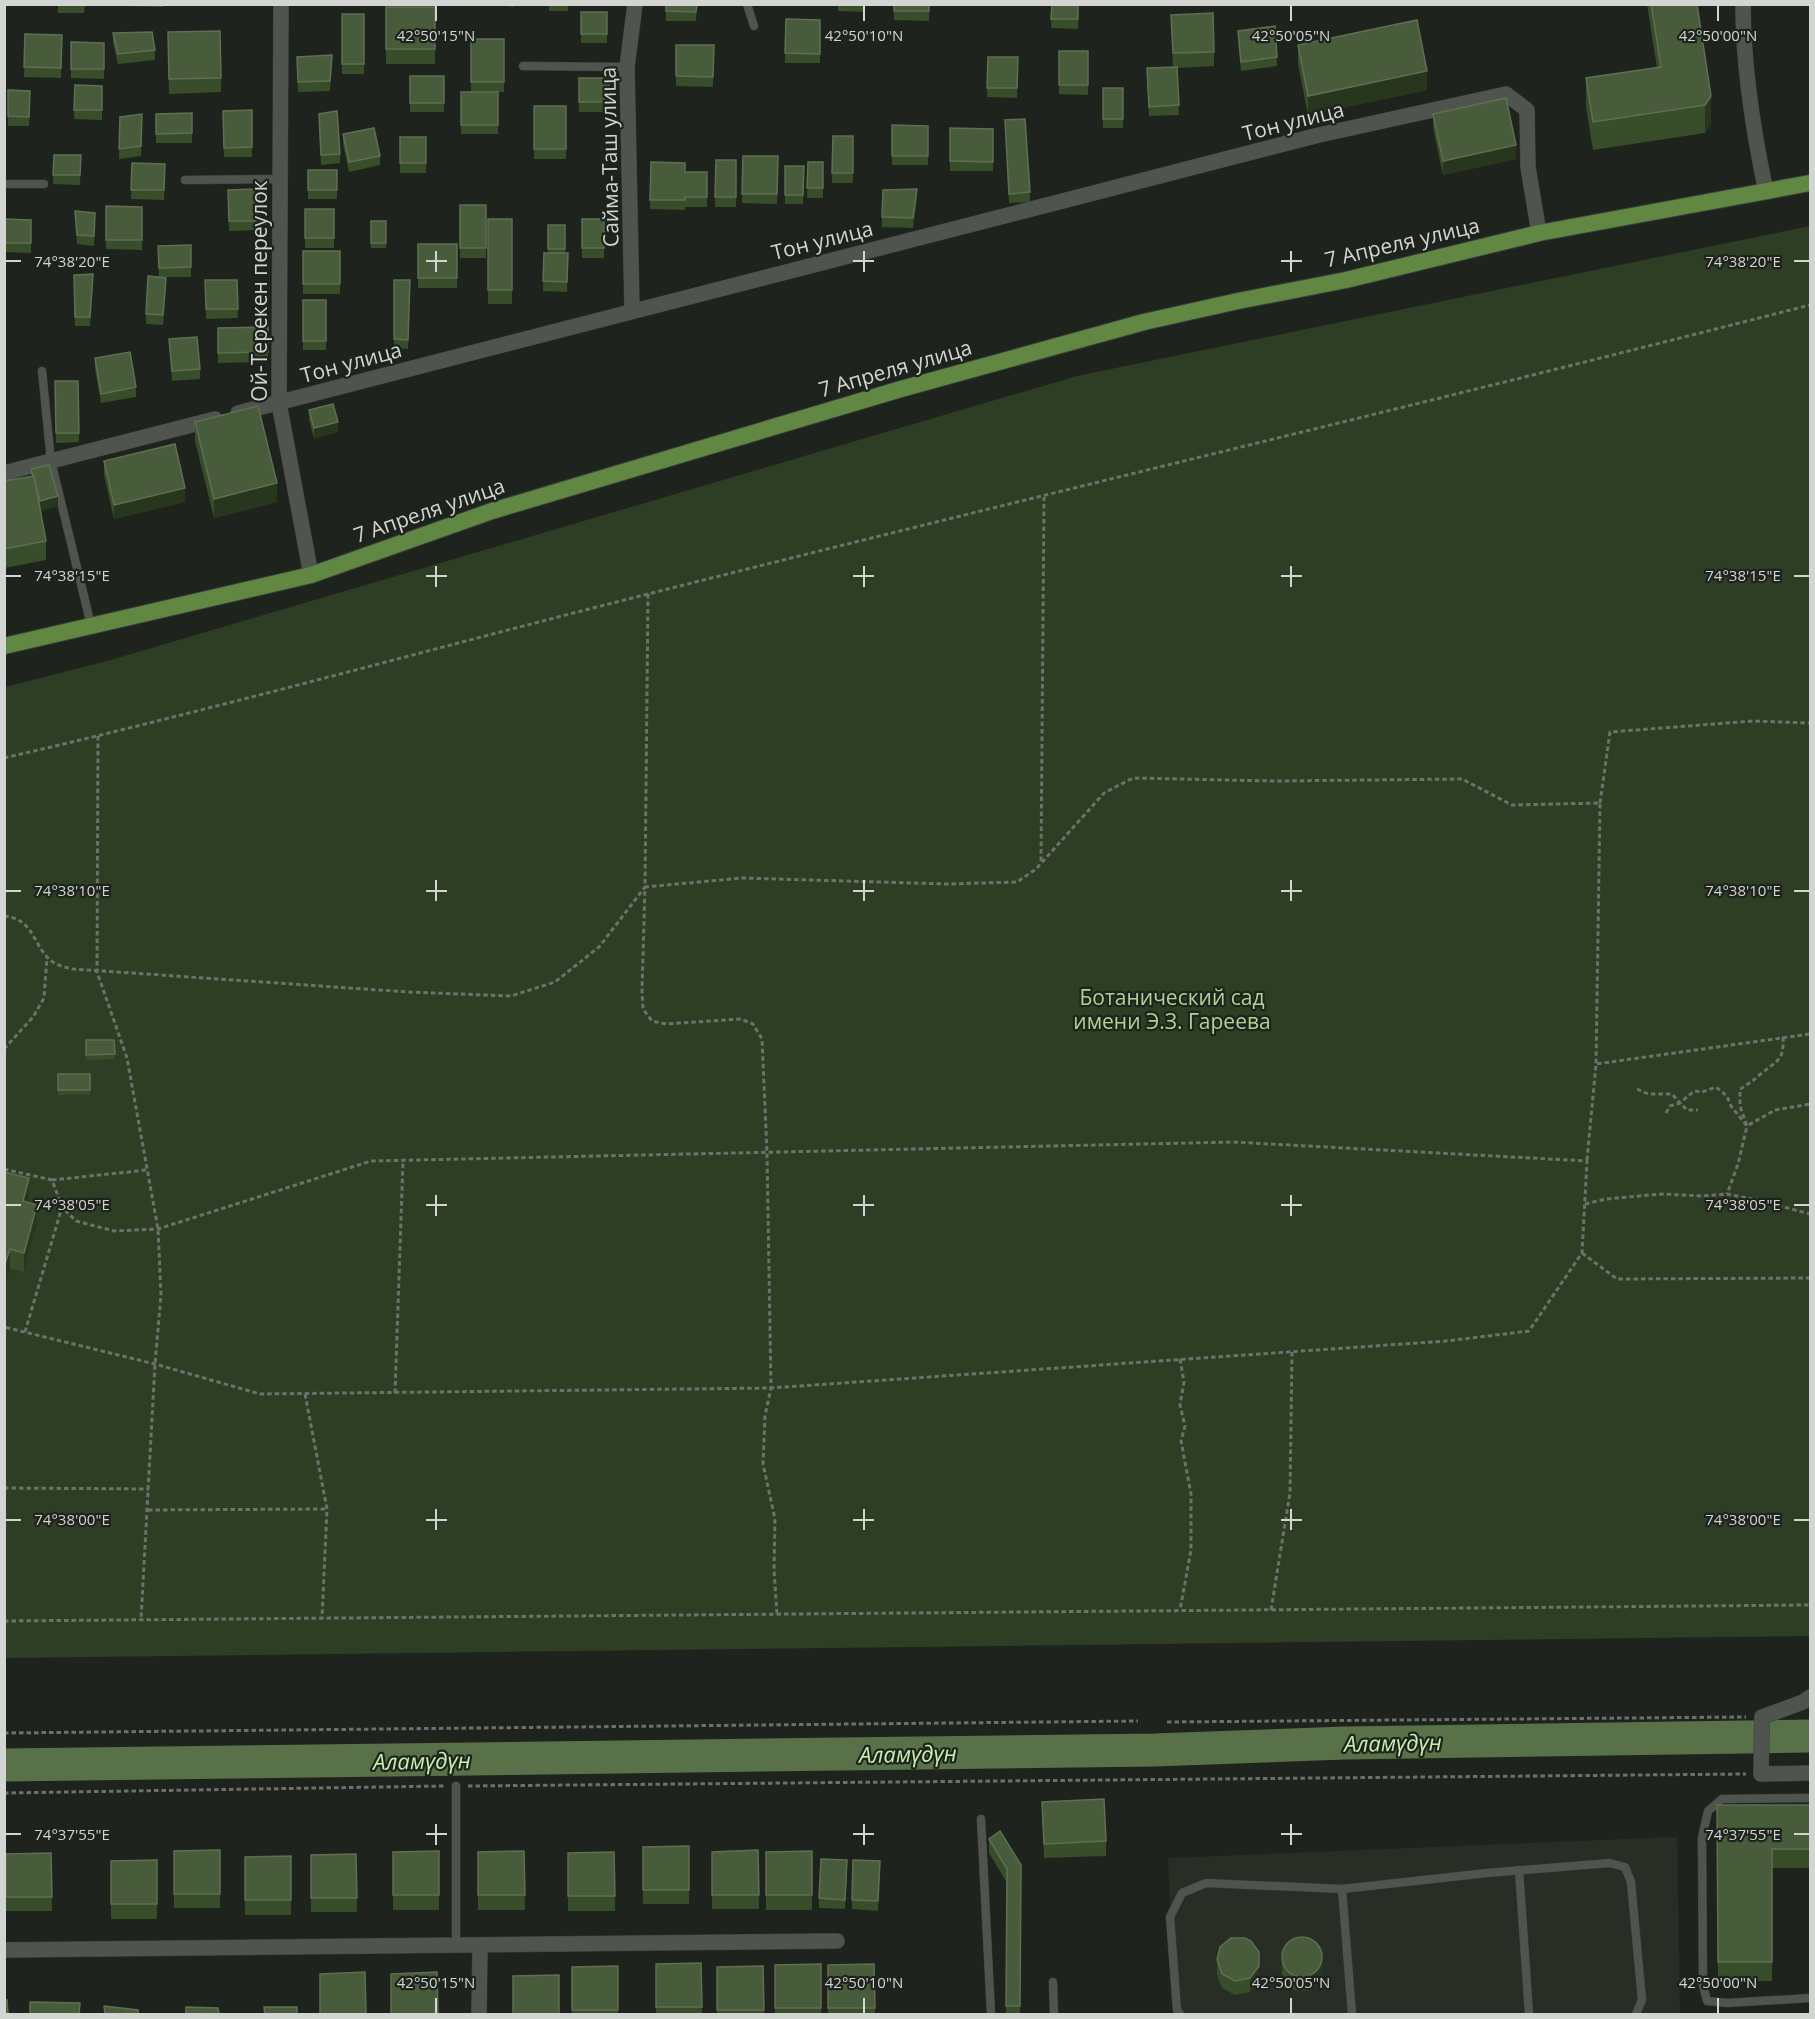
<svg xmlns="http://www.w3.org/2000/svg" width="1815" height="2019" viewBox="0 0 1815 2019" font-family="'Open Sans',sans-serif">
  <rect width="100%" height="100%" fill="#1f231d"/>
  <path fill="#282e25" d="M1677 1837 1680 2014H1176L1168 1858Z"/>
  <path fill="#2e3e25" d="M1810 226V1636L5 1658V687L107 661 1077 376Z"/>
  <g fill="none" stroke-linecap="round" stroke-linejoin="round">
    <path stroke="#587149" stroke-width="33" d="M4 1765 1154 1750 1345 1743 1810 1736"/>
    <g stroke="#3d403c" stroke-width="9">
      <g id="service">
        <path d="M747 4 754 26"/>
        <path d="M523 66 627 67"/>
        <path d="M185 180 280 179"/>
        <path d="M4 184H44"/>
        <path d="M42 371 51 461 91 625"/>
        <path d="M1810 1798 1722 1799 1708 1811 1702 1838 1703 1985 1707 2001 1727 2003 1810 1998"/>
        <path d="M981 1819 991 2014"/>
        <path d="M1519 1870 1529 2014"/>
        <path d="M1342 1889 1352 2014"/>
        <path d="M456 1945V1786"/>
        <path d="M1053 1982 1054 2014"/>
        <path d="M1180 2014 1177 2010 1170 1917 1182 1893 1206 1883 1342 1889 1487 1873 1610 1863 1625 1867 1631 1882 1642 2000 1636 2014"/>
      </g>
    </g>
    <g stroke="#3d403c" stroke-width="16">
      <g id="minor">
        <path d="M281 4 279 403 311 575"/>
        <path d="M1743 4C1743 67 1753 130 1766 192"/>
        <path d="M632 310 627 67 635 4"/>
        <path d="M238 413 1319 135 1506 94 1527 110 1528 167 1539 233"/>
        <path d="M4 473 215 419"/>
        <path d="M1810 1697 1803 1702 1762 1717 1761 1774 1810 1773"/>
        <path d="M4 1950 837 1941"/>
        <path d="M479 2014 480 1945"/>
      </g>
    </g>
    <g stroke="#3d403c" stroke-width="18">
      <path id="primary" d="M4 646 311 575 492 511 901 389 1144 322 1238 301 1346 280 1539 233 1810 183"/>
    </g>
    <g stroke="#6d706b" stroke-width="3" stroke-dasharray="4.5 3" stroke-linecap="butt">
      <path d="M648 594 645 887 742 878 948 884 1017 882 1036 869 1104 793 1133 778 1273 781 1462 779 1512 805 1600 803 1596 1064"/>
      <path d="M98 736 97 972 127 1058 158 1229 161 1295 155 1364 141 1619"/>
      <path d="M4 758C220 708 434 648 648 594 1035 496 1424 404 1810 305"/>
      <path d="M1600 803 1610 732 1753 721 1810 723"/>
      <path d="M1041 861 1044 497"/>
      <path d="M4 916C32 919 32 940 47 957 54 965 64 967 73 969L408 992 511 996 555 982 599 947 645 887 642 991 643 1009 652 1021 666 1024 741 1019 753 1024 762 1039 767 1153 771 1388 765 1416 763 1464 775 1519 774 1570 777 1614"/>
      <path d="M1783 1037C1784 1059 1779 1060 1763 1072 1755 1079 1749 1084 1740 1089V1106L1747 1126 1775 1110 1810 1104"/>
      <path d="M4 1049 33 1017 44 998 47 958"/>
      <path d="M1637 1089 1648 1094H1672L1680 1103 1694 1091 1702 1092 1716 1087 1727 1096 1731 1106 1747 1126 1738 1164 1727 1194"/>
      <path d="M1666 1113 1670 1106 1680 1103 1687 1110H1698"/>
      <path d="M1587 1160 1596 1064 1810 1034"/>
      <path d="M4 1169 52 1180 62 1207 76 1221 114 1231 158 1229 371 1161 1233 1142 1587 1161 1582 1253 1529 1331 1446 1341 771 1388 260 1394 155 1364 4 1327"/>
      <path d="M52 1180 147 1170"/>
      <path d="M1585 1204 1606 1199 1661 1194 1702 1196 1727 1194 1762 1201 1810 1214"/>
      <path d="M1582 1253 1617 1279 1810 1278"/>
      <path d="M25 1332 62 1207"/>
      <path d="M1180 1359 1184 1382 1180 1405 1185 1426 1181 1441 1191 1494V1550L1180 1610"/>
      <path d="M395 1393 403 1161"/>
      <path d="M305 1394 327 1509 322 1618"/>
      <path d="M4 1488 149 1489"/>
      <path d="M148 1510 326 1509"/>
      <path d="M1271 1610 1290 1493 1292 1352"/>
      <path d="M4 1621 1810 1605"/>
      <path d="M1167 1722 1746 1717"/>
      <path d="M4 1733 1138 1721"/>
      <path d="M468 1786 1746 1774"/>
      <path d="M4 1793 444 1786"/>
    </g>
    <use href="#service" stroke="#50544e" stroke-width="8"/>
    <use href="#minor" stroke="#50544e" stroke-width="15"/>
    <use href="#primary" stroke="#608842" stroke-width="16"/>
  </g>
  <g fill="#384d29">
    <path d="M58 4H85L84 13H58Z"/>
    <path d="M125 4H163V7L125 6Z"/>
    <path d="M497 4H514V7Z"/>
    <rect x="549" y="4" width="19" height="7"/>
    <path d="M666 4H697L696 21H666Z"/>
    <path d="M838 4H865V12L838 11Z"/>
    <path d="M894 4H929V21L894 20Z"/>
    <path d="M1052 4H1078V29L1051 28Z"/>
    <path d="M1647 4H1697L1711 124 1705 133 1593 150 1586 107V78L1657 68Z"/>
    <rect x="386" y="7" width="49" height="57"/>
    <rect x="581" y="12" width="26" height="31"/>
    <rect x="342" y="14" width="22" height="60"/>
    <path d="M1171 15 1214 52V66L1177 68 1179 115 1149 116 1147 78 1173 67Z"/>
    <path d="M786 19 820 20V63H785Z"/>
    <path d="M1275 26 1277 66 1241 71 1238 41V31Z"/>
    <path d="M168 32 221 78V92L169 94Z"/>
    <path d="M113 33 155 50V60L118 64 113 43Z"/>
    <path d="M25 34 62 35 61 78 24 77Z"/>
    <path d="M471 39H504V92H498V134H461V92H471Z"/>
    <path d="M71 42 104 43V79L71 78Z"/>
    <path d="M676 45H714L713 87 676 86Z"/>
    <path d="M1298 45 1427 90 1308 115 1298 64Z"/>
    <path d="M1059 51H1088V95L1059 94Z"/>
    <path d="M297 57 332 65 330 91 298 92Z"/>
    <path d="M988 57H1018L1017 98 987 97Z"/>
    <rect x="410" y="76" width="34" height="36"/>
    <rect x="579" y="78" width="30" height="34"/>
    <path d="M75 85 102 86V120L74 119Z"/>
    <rect x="1103" y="88" width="20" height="40"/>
    <path d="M8 90 30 91 29 126H8Z"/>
    <rect x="534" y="106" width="32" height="53"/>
    <path d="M252 110V157H224L223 111Z"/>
    <path d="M192 113V143H156V114Z"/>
    <path d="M142 114 141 156 119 159 120 117Z"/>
    <path d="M319 114 340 154V163L321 165Z"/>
    <path d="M1433 114 1516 159 1443 175 1433 128Z"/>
    <path d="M1005 120 1030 192V202L1009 203Z"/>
    <path d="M892 125 928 126V165H892Z"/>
    <path d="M950 128 993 129V171H950Z"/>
    <path d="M343 134 380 156V165L349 172 343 144Z"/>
    <path d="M833 136H853V183H832Z"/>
    <rect x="400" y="137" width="26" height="36"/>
    <path d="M54 155H81L80 185 53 184Z"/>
    <path d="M743 156H778L777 204 742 203Z"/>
    <path d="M716 160H736V207H715Z"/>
    <path d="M651 162 685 172H707V207H685V210L650 209Z"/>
    <path d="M808 162H823V198H807Z"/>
    <path d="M132 163 165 164 164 200 131 199Z"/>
    <path d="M785 166H804L803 204H785Z"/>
    <rect x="308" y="170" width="29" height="29"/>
    <path d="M259 189V230L229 231 228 190Z"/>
    <path d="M917 199 913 228 882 227V217Z"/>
    <rect x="460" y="205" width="26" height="53"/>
    <path d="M106 206 142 207V250L106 249Z"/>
    <rect x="305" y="209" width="29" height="39"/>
    <path d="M75 211 95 213 94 246 77 244Z"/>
    <path d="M4 219 31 220V253L4 252Z"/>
    <rect x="488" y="219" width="24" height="85"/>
    <rect x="582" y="219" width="22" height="39"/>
    <rect x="371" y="221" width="15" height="27"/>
    <path d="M548 225H565V253H568L567 292 543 291 544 253H548Z"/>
    <rect x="418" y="244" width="39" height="44"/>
    <path d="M191 245V277H161L166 287 163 325 146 324V314L159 277 158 246Z"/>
    <rect x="303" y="251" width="37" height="43"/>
    <path d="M74 275 93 284 90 326H75Z"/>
    <path d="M205 280H237L238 318 206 319Z"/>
    <path d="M394 280H410L408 349 394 348Z"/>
    <rect x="303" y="300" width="23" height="50"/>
    <path d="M268 327V362L218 363V328Z"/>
    <path d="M169 339 200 369V379L172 381Z"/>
    <path d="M95 358 136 387V397L101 403 95 368Z"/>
    <path d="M55 381H78L79 442 56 443Z"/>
    <path d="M309 410 338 432 314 438 309 420Z"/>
    <path d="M195 422 277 502 214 518 195 441Z"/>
    <path d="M104 461 185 502 114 519 104 475Z"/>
    <path d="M31 469 58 506 40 511 46 541V560L4 568V481L31 476Z"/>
    <path d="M86 1040H114L115 1059 86 1060Z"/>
    <rect x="58" y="1074" width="32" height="21"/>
    <path d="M4 1172 29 1198 27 1202 37 1224 24 1272 10 1268Z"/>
    <path d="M1042 1802 1106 1841V1856L1044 1858Z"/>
    <path d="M1717 1805H1810V1868H1772V1981H1718Z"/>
    <path d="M989 1839 1021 1865 1020 2014H1006L1007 1883 989 1853Z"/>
    <path d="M689 1846V1904H643V1847Z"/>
    <path d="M220 1850V1908H174V1851Z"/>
    <path d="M758 1850 759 1909H712V1852Z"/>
    <path d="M439 1851V1910H393V1852Z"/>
    <path d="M524 1851 525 1910H478V1852Z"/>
    <path d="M812 1851V1910H766V1852Z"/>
    <path d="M614 1852 615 1911H568V1853Z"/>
    <path d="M51 1853 52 1911H6V1854Z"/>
    <path d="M356 1854 357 1912H311V1855Z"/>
    <path d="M291 1856V1915H245V1857Z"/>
    <path d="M157 1860V1919H111V1861Z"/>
    <path d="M847 1870 845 1909 819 1908V1898Z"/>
    <path d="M880 1871 878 1911 852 1909V1900Z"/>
    <path d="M1217 1960 1259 1980 1250 1992 1235 1995 1222 1988 1217 1975Z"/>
    <path d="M1282 1960 1322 1976 1320 1982 1309 1991 1294 1990 1284 1981 1282 1974Z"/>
    <path d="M701 1963 702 2014H656V1964Z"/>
    <path d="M821 1964V2014H775V1965Z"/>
    <path d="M874 1964 875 2014H828V1965Z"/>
    <path d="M618 1966V2014H572V1967Z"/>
    <path d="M763 1966 764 2014H717V1967Z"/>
  </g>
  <g fill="#27361c">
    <path d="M332 55V65L330 91V81Z"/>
    <path d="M1427 71V90L1308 115V96Z"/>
    <path d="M1711 96V124L1705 133V105Z"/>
    <path d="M1516 145V159L1443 175V161Z"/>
    <path d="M917 189V199L913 228V218Z"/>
    <path d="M166 278V287L163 325V315Z"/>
    <path d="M338 422V432L314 438V428Z"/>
    <path d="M277 483V502L214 518V499Z"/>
    <path d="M185 488V502L114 519V505Z"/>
    <path d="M58 496V506L40 511V501Z"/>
    <path d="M29 1178V1198L23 1220V1201Z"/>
    <path d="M37 1205V1224L24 1272V1253Z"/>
    <path d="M10 1249V1268L4 1287V1267Z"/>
    <path d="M1322 1962V1976L1320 1982 1309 1991V1976Z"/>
    <path d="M1259 1966V1980L1250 1992V1978Z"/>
  </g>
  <g fill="#485c3b" stroke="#5e6f52" stroke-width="1.5">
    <path d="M666 4H697L696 12 666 11Z"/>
    <rect x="894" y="4" width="35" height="7"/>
    <path d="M1052 4H1078V19H1051Z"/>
    <path d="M1651 4H1697L1711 96 1705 105 1593 122 1586 78 1661 67Z"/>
    <rect x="386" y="7" width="49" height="42"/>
    <rect x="581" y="12" width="26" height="22"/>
    <path d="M1213 13 1214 52 1173 53 1171 15Z"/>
    <rect x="342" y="14" width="22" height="50"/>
    <path d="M786 19 820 20V54L785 53Z"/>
    <path d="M1417 20 1427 71 1308 96 1298 45Z"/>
    <path d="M1275 26 1277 57 1241 62 1238 31Z"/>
    <path d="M220 31 221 78 169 79 168 32Z"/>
    <path d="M152 32 155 50 118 54 113 33Z"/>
    <path d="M25 34 62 35 61 68 24 67Z"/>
    <rect x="471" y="39" width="33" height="43"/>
    <path d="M71 42 104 43V69H71Z"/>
    <path d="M676 45H714L713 77 676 76Z"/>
    <rect x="1059" y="51" width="29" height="34"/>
    <path d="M332 55 330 81 298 82 297 57Z"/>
    <path d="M988 57H1018L1017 88H987Z"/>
    <path d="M1177 67 1179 105 1149 107 1147 68Z"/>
    <rect x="410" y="76" width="34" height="27"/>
    <rect x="579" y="78" width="30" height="24"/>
    <path d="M75 85 102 86V110H74Z"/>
    <rect x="1103" y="88" width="20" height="31"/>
    <path d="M8 90 30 91 29 117 8 116Z"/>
    <rect x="461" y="92" width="37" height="33"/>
    <path d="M1506 98 1516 145 1443 161 1433 114Z"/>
    <rect x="534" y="106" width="32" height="43"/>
    <path d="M252 110V147L224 148 223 111Z"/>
    <path d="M337 111 340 154 321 155 319 114Z"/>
    <path d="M192 113V133L156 134V114Z"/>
    <path d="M142 114 141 146 119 149 120 117Z"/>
    <path d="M1025 119 1030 192 1009 194 1005 120Z"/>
    <path d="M892 125 928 126V156H892Z"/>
    <path d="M374 128 380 156 349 162 343 134Z"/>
    <path d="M950 128 993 129V162L950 161Z"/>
    <path d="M833 136H853V173H832Z"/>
    <rect x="400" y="137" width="26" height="26"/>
    <path d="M54 155H81L80 175H53Z"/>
    <path d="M743 156H778L777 194H742Z"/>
    <path d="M716 160H736V197H715Z"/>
    <path d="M651 162 685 163V172H707V197H685V200H650Z"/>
    <path d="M808 162H823V188H807Z"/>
    <path d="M132 163 165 164 164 190H131Z"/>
    <path d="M785 166H804L803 195H785Z"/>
    <rect x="308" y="170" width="29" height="20"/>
    <path d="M259 189V221H229L228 190Z"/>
    <path d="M917 189 913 218 882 217 883 190Z"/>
    <rect x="460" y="205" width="26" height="43"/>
    <path d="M106 206 142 207V240H106Z"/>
    <rect x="305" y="209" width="29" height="29"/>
    <path d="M75 211 95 213 94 236 77 235Z"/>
    <path d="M4 219 31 220V243H4Z"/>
    <rect x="488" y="219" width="24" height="71"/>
    <rect x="582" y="219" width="22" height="29"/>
    <rect x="371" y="221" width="15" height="22"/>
    <rect x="548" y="225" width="17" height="24"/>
    <rect x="418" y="244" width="39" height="34"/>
    <path d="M191 245V267L159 268 158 246Z"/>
    <rect x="303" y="251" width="37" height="33"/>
    <path d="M544 253H568L567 282 543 281Z"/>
    <path d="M93 274 90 317H75L74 275Z"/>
    <path d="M148 276 166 278 163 315 146 314Z"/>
    <path d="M205 280H237L238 309H206Z"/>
    <path d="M394 280H410L408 340 394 339Z"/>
    <rect x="303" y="300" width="23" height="41"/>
    <path d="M268 327V352L218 353V328Z"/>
    <path d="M197 337 200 369 172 371 169 339Z"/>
    <path d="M130 352 136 387 101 394 95 358Z"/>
    <path d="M55 381H78L79 433H56Z"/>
    <path d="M333 404 338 422 314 428 309 410Z"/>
    <path d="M258 406 277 483 214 499 195 422Z"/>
    <path d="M175 444 185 488 114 505 104 461Z"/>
    <path d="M49 465 58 496 40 501 31 469Z"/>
    <path d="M34 476 46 541 4 549V481Z"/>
    <path d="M86 1040H114L115 1054 86 1055Z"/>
    <rect x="58" y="1074" width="32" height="16"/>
    <path d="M4 1172 29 1178 23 1201 37 1205 24 1253 10 1249 4 1267Z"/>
    <path d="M1104 1799 1106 1841 1044 1844 1042 1802Z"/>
    <path d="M1717 1805H1810V1849H1772V1962H1718Z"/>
    <path d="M1000 1831 1021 1865 1020 2006H1006L1007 1869 989 1839Z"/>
    <path d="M689 1846V1890H643V1847Z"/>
    <path d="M220 1850V1894H174V1851Z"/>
    <path d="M758 1850 759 1895H712V1852Z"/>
    <path d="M439 1851V1895H393V1852Z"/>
    <path d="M524 1851 525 1895H478V1852Z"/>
    <path d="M812 1851V1895H766V1852Z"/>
    <path d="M614 1852 615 1896H568V1853Z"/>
    <path d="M51 1853 52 1897H6V1854Z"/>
    <path d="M356 1854 357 1898H311V1855Z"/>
    <path d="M291 1856V1900H245V1857Z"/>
    <path d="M821 1859 847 1860 845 1900 819 1898Z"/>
    <path d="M157 1860V1904H111V1861Z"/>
    <path d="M853 1860 880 1861 878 1901 852 1900Z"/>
    <circle cx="1302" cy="1957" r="20"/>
    <path d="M1231 1938H1245L1251 1941 1259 1952V1966L1250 1978 1235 1981 1222 1974 1217 1960 1220 1947Z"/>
    <path d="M701 1963 702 2007H656V1964Z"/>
    <path d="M821 1964V2008H775V1965Z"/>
    <path d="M874 1964 875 2008H828V1965Z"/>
    <path d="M618 1966V2010H572V1967Z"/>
    <path d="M763 1966 764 2010H717V1967Z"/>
    <path d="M365 1972 366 2014H320V1974Z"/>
    <path d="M437 1972 438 2014H391V1974Z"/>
    <path d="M559 1975V2014H513V1976Z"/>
    <path d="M4 1999 7 2000 8 2014H4Z"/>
    <path d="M30 2002 80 2003 79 2014H30Z"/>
    <path d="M104 2006 138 2010V2014H105Z"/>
    <path d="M186 2007 218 2008 219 2014H186Z"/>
    <path d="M264 2007H297V2014H265Z"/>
  </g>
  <path fill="none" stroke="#d2d5d1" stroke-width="2" d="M436 6V21M864 6V21M1291 6V21M1718 6V21M436 251V272M864 251V272M1291 251V272M6 261H21M426 261H447M853 261H874M1281 261H1302M1794 261H1809M436 566V587M864 566V587M1291 566V587M6 576H21M426 576H447M853 576H874M1281 576H1302M1794 576H1809M436 880V901M864 880V901M1291 880V901M6 891H21M426 891H447M853 891H874M1281 891H1302M1794 891H1809M436 1195V1216M864 1195V1216M1291 1195V1216M6 1205H21M426 1205H447M853 1205H874M1281 1205H1302M1794 1205H1809M436 1509V1530M864 1509V1530M1291 1509V1530M6 1520H21M426 1520H447M853 1520H874M1281 1520H1302M1794 1520H1809M436 1824V1845M864 1824V1845M1291 1824V1845M6 1834H21M426 1834H447M853 1834H874M1281 1834H1302M1794 1834H1809M436 1998V2013M864 1998V2013M1291 1998V2013M1718 1998V2013"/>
  <g text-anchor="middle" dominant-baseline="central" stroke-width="4.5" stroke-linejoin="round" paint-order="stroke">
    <g font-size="21" fill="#d2d5d1" stroke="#1f231d">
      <text transform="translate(1293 121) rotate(-14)">Тон улица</text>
      <text transform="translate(609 157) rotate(-91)">Сайма-Таш улица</text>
      <text transform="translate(822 240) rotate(-14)">Тон улица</text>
      <text transform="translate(1402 242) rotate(-13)">7 Апреля улица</text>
      <text transform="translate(259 291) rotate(-90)">Ой-Терекен переулок</text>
      <text transform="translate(351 362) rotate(-15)">Тон улица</text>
      <text transform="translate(895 368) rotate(-16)">7 Апреля улица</text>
      <text transform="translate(429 510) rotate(-19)">7 Апреля улица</text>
    </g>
    <g font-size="21" fill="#acd594" stroke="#1f231d">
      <text x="1172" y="997">Ботанический сад<tspan x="1172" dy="24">имени Э.З. Гареева</tspan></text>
    </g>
    <g font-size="22" font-style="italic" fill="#c6f1ae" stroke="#1f231d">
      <text transform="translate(1393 1742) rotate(-1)">Аламүдүн</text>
      <text transform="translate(908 1753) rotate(-1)">Аламүдүн</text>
      <text transform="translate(422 1760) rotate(-1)">Аламүдүн</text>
    </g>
  </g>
  <g font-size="15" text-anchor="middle" fill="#d2d5d1" stroke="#1f231d" stroke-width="4.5" stroke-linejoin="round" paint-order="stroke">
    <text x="436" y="41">42°50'15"N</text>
    <text x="864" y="41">42°50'10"N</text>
    <text x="1291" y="41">42°50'05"N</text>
    <text x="1718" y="41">42°50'00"N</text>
    <text x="1743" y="267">74°38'20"E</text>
    <text x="72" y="267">74°38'20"E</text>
    <text x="1743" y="581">74°38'15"E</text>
    <text x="72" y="581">74°38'15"E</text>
    <text x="1743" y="896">74°38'10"E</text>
    <text x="72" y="896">74°38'10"E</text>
    <text x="1743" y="1210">74°38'05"E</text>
    <text x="72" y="1210">74°38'05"E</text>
    <text x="1743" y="1525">74°38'00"E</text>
    <text x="72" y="1525">74°38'00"E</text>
    <text x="1743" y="1840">74°37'55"E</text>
    <text x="72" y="1840">74°37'55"E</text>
    <text x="436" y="1988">42°50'15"N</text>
    <text x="864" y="1988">42°50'10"N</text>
    <text x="1291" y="1988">42°50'05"N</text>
    <text x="1718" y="1988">42°50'00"N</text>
  </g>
  <rect width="1815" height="2019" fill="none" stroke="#d2d5d1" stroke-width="12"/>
</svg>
